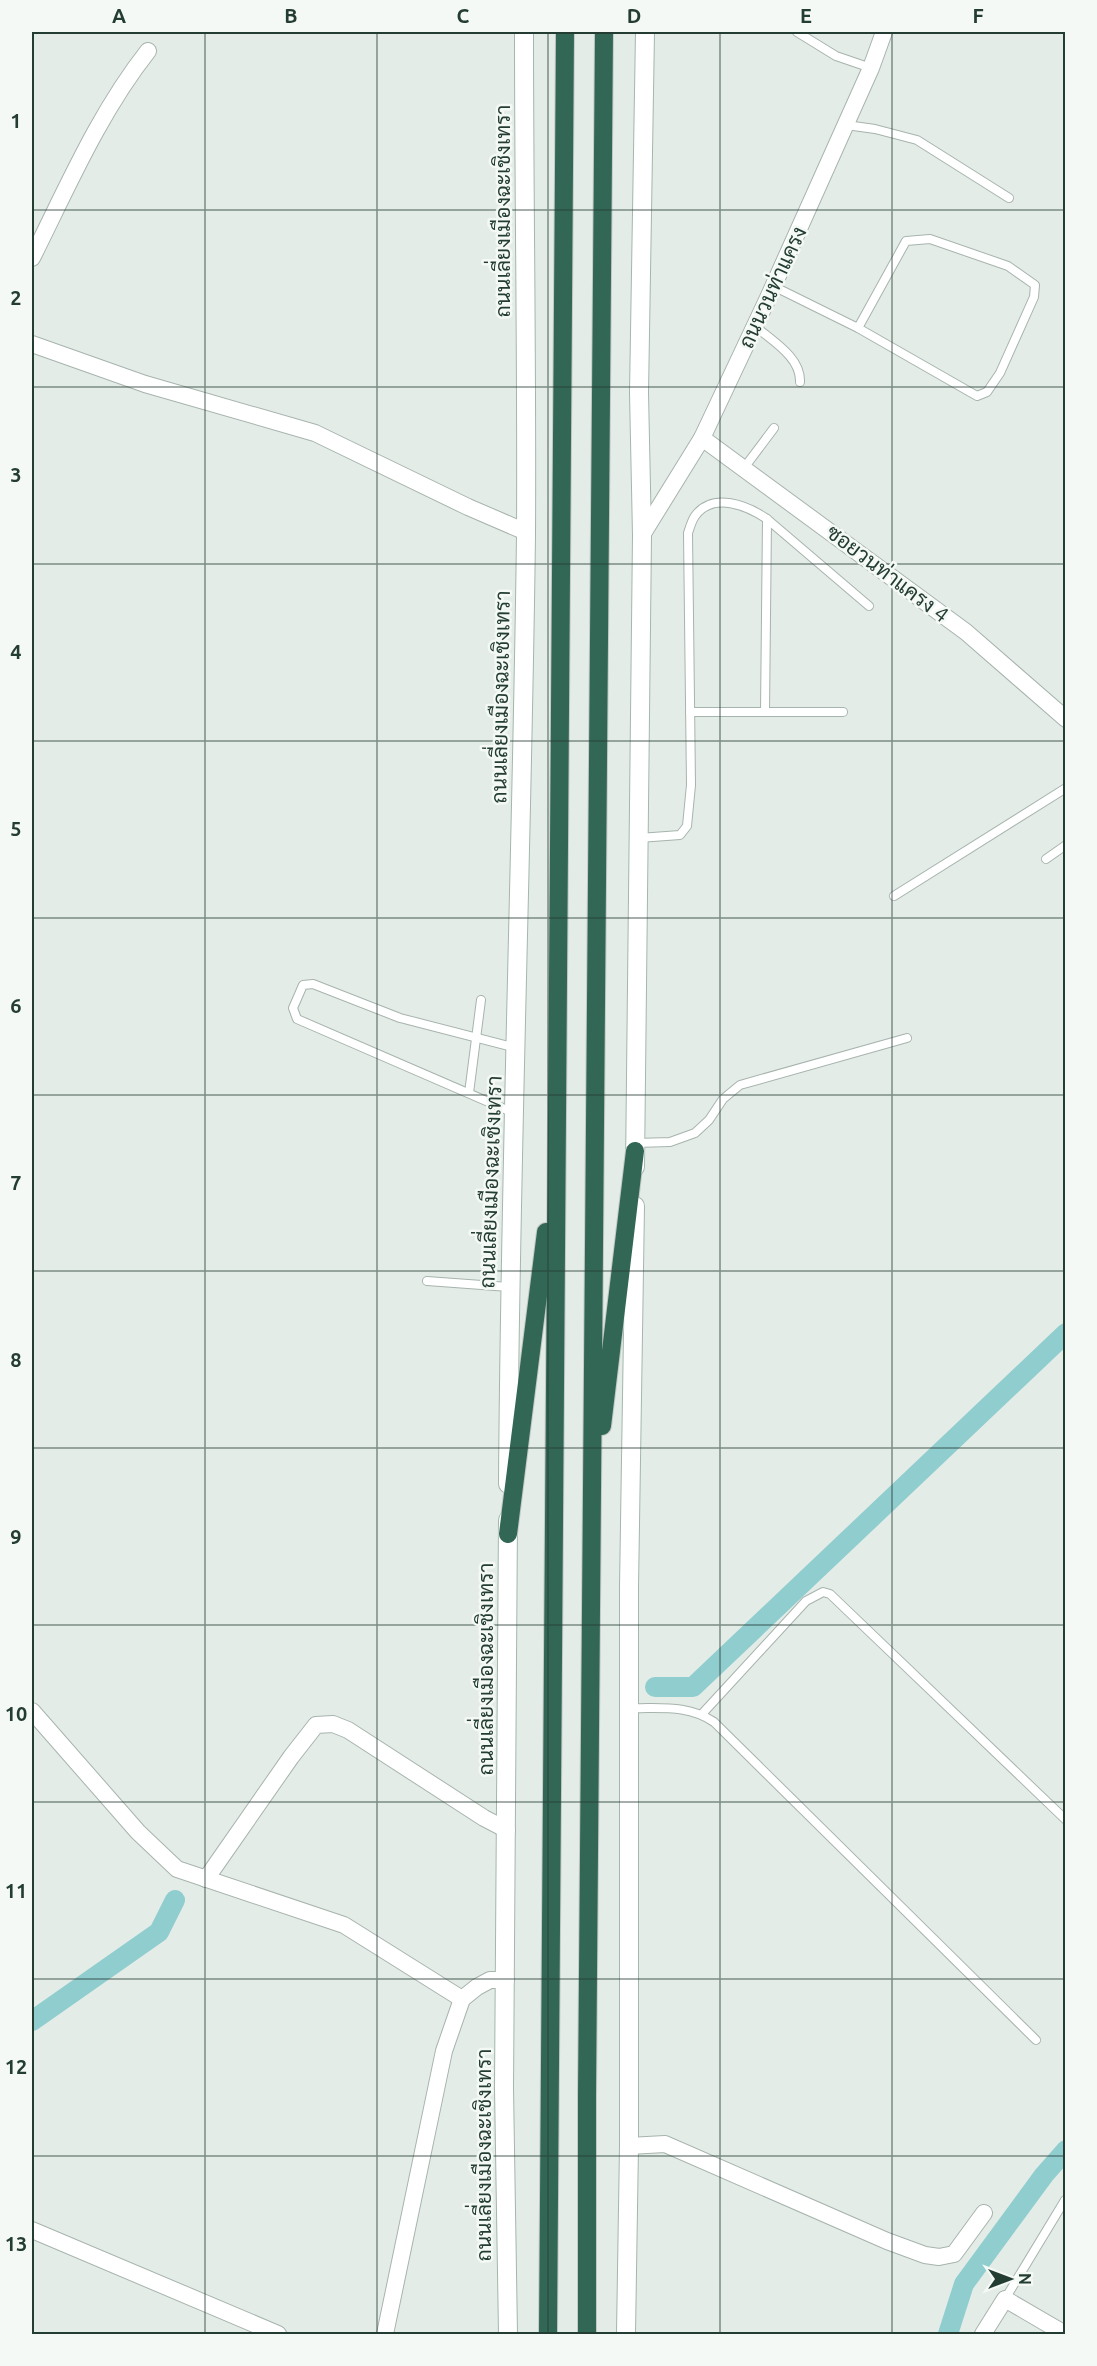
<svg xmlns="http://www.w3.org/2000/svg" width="1097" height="2366" viewBox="0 0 1097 2366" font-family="Ubuntu,Sarabun,sans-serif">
  <rect width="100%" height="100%" fill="#e4ece7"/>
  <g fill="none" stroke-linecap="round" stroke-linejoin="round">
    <g stroke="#8fcdce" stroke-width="20">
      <path d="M655 1687H693L1066 1333"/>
      <path d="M32 2021 159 1932 175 1900"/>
      <path d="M948 2334 964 2284 1044 2175 1066 2150"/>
    </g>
    <g stroke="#a7b4ad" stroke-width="10">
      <g id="lane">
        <path d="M797 32 836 56 871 68"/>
        <path d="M846 125 875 129 917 140 1009 198"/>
        <path d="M773 286 858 328 977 396 987 392 1000 373 1034 297 1035 285 1008 266 930 239 906 241 858 328"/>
        <path d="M755 326C772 341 801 357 800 382"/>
        <path d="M744 468 774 428"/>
        <path d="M690 712H843"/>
        <path d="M765 712 767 519"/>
        <path d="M639 838 680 835 687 826 691 785 688 533C690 527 692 520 695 516 713 491 748 506 767 519L869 606"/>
        <path d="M1046 859 1066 845"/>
        <path d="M894 896 1066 788"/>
        <path d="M469 1093 481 1000"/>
        <path d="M514 1113 297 1019 293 1008 303 985 313 984 400 1018 516 1048"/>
        <path d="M635 1143 670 1142 695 1133 709 1120 723 1099 740 1085 907 1038"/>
        <path d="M427 1281 509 1287"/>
        <path d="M629 1708C660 1709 687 1704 714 1722L1036 2040"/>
        <path d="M702 1714 806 1601 823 1592 830 1594 1066 1820"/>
        <path d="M1005 2299 1065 2200"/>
      </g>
    </g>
    <g stroke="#a7b4ad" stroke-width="18">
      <g id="street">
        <path d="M32 258C67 188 99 113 148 51"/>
        <path d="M32 344 145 384 315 433 468 507 526 532"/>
        <path d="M702 438 966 632 1066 719"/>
        <path d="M642 535 702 438 768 298 871 68 884 32"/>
        <path d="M32 1711 138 1832 177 1869 344 1925 462 1999"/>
        <path d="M206 1879 291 1757 316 1725 333 1724 348 1730 484 1818 507 1830"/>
        <path d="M629 2146 665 2144 887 2241 925 2255 939 2257 954 2254 984 2213"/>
        <path d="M32 2230 278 2334"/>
        <path d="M385 2334 444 2051 462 1999 477 1987 490 1980H506"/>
        <path d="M983 2334 1005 2299 1065 2334"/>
      </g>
    </g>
    <g stroke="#a3b7ad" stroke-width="20">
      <g id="secondary">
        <path d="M635 1167 642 535 639 393 645 32"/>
        <path d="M508 1484C510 1167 522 851 526 535 527 367 524 199 524 32"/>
        <path d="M508 1520 504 2088 508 2334"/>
        <path d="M626 2334 629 2146V1588L635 1206"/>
      </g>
    </g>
    <g stroke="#c2c9c6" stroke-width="20">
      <g id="highway">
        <path d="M602 1426 635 1151"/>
        <path d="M508 1534 546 1232"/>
        <path d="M548 2334 565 32"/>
        <path d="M587 2334V2095L604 32"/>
      </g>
    </g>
    <use href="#lane" stroke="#fff" stroke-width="8"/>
    <use href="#street" stroke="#fff" stroke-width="16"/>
    <use href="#secondary" stroke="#fff" stroke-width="18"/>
    <use href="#highway" stroke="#326755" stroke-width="18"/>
  </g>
  <path fill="none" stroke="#243d33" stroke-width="1.5" stroke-opacity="0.55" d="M205 32V2334M377 32V2334M548 32V2334M720 32V2334M892 32V2334M32 210H1066M32 387H1066M32 564H1066M32 741H1066M32 918H1066M32 1095H1066M32 1271H1066M32 1448H1066M32 1625H1066M32 1802H1066M32 1979H1066M32 2156H1066"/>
  <g text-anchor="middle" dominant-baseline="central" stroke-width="5" stroke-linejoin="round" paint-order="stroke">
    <g font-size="21" fill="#243d33" stroke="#f4f9f6">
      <text transform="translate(502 211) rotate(-90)">ถนนเลี่ยงเมืองฉะเชิงเทรา</text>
      <text transform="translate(772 287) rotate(-65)">ถนนวนท่าแครง</text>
      <text transform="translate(888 573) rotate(37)">ซอยวนท่าแครง 4</text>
      <text transform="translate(500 697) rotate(-89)">ถนนเลี่ยงเมืองฉะเชิงเทรา</text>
      <text transform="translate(490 1182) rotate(-88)">ถนนเลี่ยงเมืองฉะเชิงเทรา</text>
      <text transform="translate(485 1669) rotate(-90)">ถนนเลี่ยงเมืองฉะเชิงเทรา</text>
      <text transform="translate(483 2155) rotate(-90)">ถนนเลี่ยงเมืองฉะเชิงเทรา</text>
    </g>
  </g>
  <rect width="1097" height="2366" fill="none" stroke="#f4f9f6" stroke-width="66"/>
  <g transform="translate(1010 2279) rotate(90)" stroke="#f4f9f6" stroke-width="4.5" paint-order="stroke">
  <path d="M0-4.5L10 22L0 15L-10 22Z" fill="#243d33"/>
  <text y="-9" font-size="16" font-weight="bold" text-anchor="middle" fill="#243d33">N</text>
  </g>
  <rect x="33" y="33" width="1031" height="2300" fill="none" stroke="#243d33" stroke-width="2"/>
  <g font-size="20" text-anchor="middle" font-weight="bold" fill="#243d33">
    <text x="119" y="23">A</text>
    <text x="291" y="23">B</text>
    <text x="463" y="23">C</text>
    <text x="634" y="23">D</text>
    <text x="806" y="23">E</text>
    <text x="978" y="23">F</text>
    <text x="16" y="128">1</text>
    <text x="16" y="305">2</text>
    <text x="16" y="482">3</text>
    <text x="16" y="659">4</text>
    <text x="16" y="836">5</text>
    <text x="16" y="1013">6</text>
    <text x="16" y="1190">7</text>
    <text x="16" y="1367">8</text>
    <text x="16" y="1544">9</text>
    <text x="16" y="1721">10</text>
    <text x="16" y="1898">11</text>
    <text x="16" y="2074">12</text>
    <text x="16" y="2251">13</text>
  </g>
</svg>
